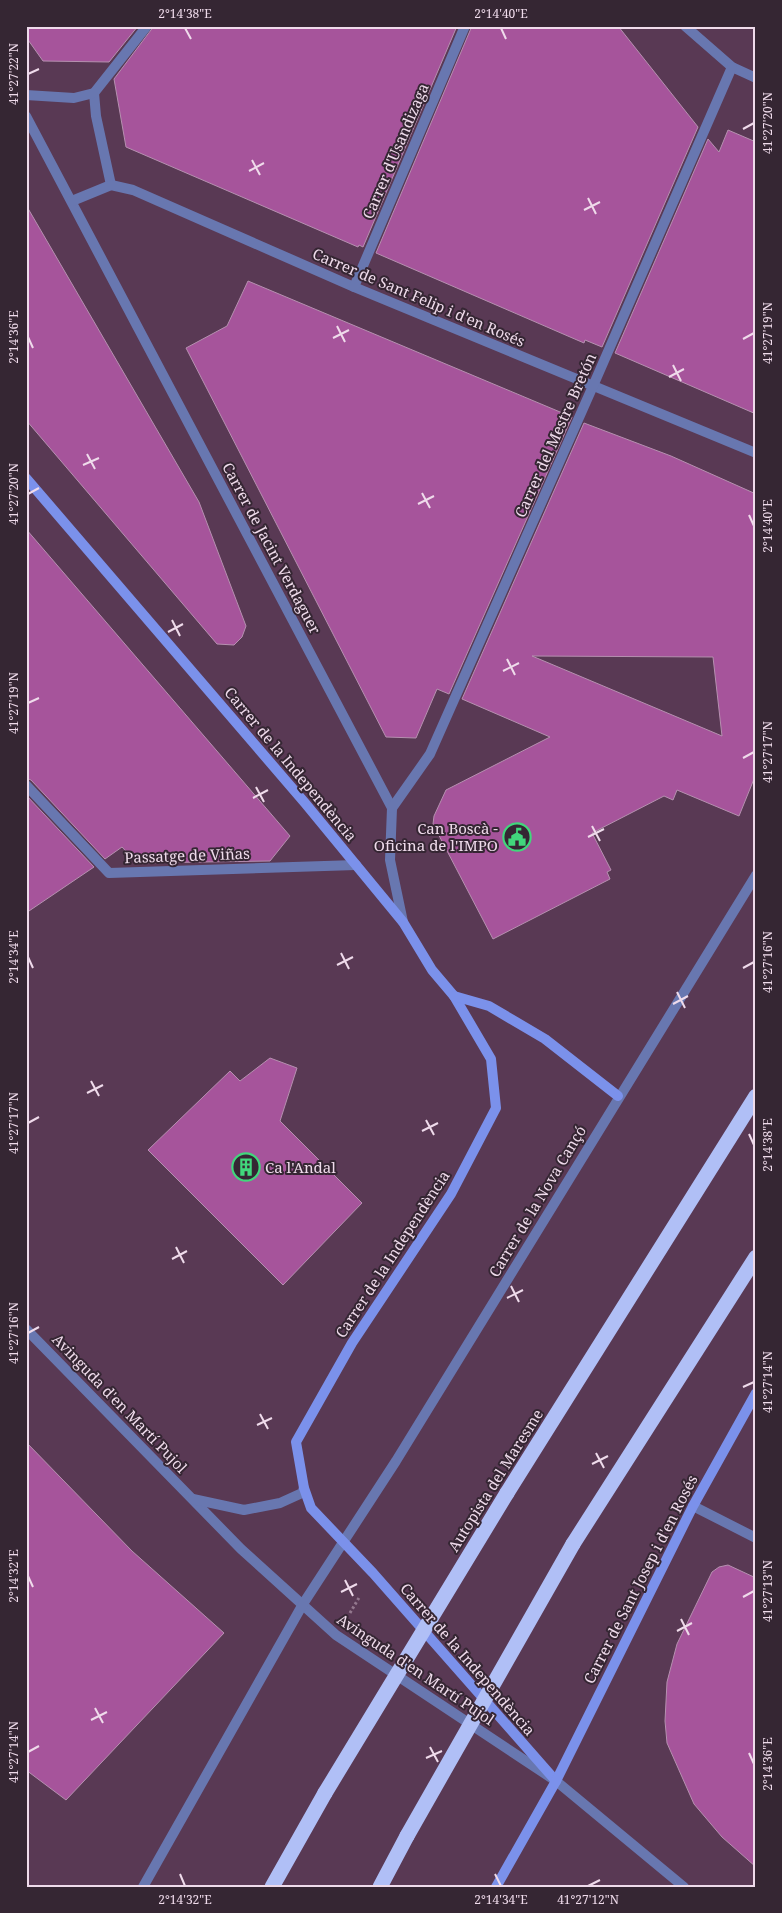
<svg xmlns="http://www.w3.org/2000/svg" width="782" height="1913" viewBox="0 0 782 1913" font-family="'Noto Serif',serif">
  <rect width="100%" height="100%" fill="#593954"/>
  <g fill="#a6549b" stroke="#b690b0" fill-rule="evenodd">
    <path d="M26 26H138L109 62 43 61 26 37Z"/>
    <path d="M154 26H457L363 247 359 245 358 247 126 147 114 79Z"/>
    <path d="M472 26H618L698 127 602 347 585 340 584 343 376 253Z"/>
    <path d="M728 130 756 142V414L615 353 708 139 719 152Z"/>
    <path d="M26 205 199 502 246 626 242 637 234 645 217 644 26 420Z"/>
    <path d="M248 281 572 417 449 694 437 689 416 738 386 737 186 348 227 326Z"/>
    <path d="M584 423 671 456 756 494V774L739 816 677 790 673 800 664 796 592 833 611 870 607 872 610 879 493 939 433 824 434 816 446 790 550 737 462 699ZM532 656 713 657 722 736Z"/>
    <path d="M26 529 290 836 270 861 137 863 122 847 105 859 31 780 26 778Z"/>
    <path d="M26 795 94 867 26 913Z"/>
    <path d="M270 1058 297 1068 280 1121 362 1203 283 1285 148 1150 230 1071 240 1081Z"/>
    <path d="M26 1442 132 1551 224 1633 66 1800 26 1770Z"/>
    <path d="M728 1565 756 1578V1867L722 1837 694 1804 667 1743 665 1721 667 1682 677 1644 712 1572 719 1567Z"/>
  </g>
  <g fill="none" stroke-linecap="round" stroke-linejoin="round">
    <path stroke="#93788e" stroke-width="3" stroke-dasharray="2.5 2.5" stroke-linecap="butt" d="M350 1613 360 1596"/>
    <g stroke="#6877b0" stroke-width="10">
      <path d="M685 26 732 67 756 78"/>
      <path d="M94 93 96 116 111 185"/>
      <path d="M26 95 74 98 94 93 147 26"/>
      <path d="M26 116 392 808 390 860 403 922"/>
      <path d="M72 201 111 185 133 190 354 287 756 453"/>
      <path d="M354 287 465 26"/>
      <path d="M26 785 109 873 356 865"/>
      <path d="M392 808 430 754 593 386 732 67"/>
      <path d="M26 1329 241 1549 336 1635 556 1781 684 1887"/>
      <path d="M193 1499 244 1510 280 1503 302 1493 304 1488"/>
      <path d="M693 1506 756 1538"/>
      <path d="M143 1887 303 1604 396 1461 756 875"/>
    </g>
    <g stroke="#7b91eb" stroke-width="10">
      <path d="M26 478 305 803 403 922 432 970 454 996 491 1059 496 1108 451 1194 352 1343 296 1442 304 1488 311 1508 373 1573 556 1781"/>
      <path d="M454 996 489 1006 545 1039 618 1096"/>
      <path d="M496 1887 556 1781 693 1506 756 1393"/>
    </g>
    <g stroke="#b0bff6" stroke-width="15">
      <path d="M507 1493 756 1096"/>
      <path d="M573 1544 756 1257"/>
      <path d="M272 1887 325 1793"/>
      <path d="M380 1887 407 1836"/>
    </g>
    <g stroke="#b0bff6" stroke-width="15">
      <path d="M325 1793 507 1493"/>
      <path d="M407 1836 573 1544"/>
    </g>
  </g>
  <path fill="none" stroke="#efdbeb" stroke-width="2" d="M185 28 191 39M501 28 506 39M28 74 39 69M743 129 754 123M252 160 260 175M249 171 264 163M588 198 596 214M584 210 600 202M337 326 345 342M28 337 33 348M333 338 349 330M743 339 754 333M673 365 681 381M669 377 684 369M87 454 95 469M83 465 99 458M422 493 430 508M28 494 39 488M418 504 434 496M749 515 754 526M172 620 180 636M168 632 183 624M507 659 515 675M503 671 519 663M28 703 39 698M743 758 754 752M256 787 264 802M253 798 268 790M592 826 600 841M588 837 604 829M341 953 349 969M28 957 33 968M337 965 353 957M743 968 754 962M677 992 685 1008M673 1004 688 996M91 1081 99 1096M87 1093 103 1085M426 1120 434 1135M28 1123 39 1117M422 1131 438 1123M749 1134 754 1145M176 1247 184 1263M172 1259 187 1251M511 1286 519 1302M507 1298 523 1290M28 1333 39 1327M743 1387 754 1382M260 1414 268 1429M257 1425 272 1418M596 1453 604 1468M592 1464 608 1456M28 1576 33 1587M345 1580 353 1596M341 1592 357 1584M743 1597 754 1591M681 1619 689 1635M677 1631 692 1623M95 1708 103 1723M91 1720 107 1712M430 1747 438 1762M28 1752 39 1746M749 1753 754 1764M426 1758 442 1751M180 1874 185 1886M495 1874 501 1886M588 1886 600 1880"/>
  <defs>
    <g id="civic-ring" transform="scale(1.4375)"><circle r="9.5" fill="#352633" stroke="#41d77c" stroke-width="1.5"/><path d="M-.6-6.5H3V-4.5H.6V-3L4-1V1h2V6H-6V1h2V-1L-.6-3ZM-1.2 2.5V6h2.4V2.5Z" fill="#41d77c"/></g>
    <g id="building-ring" transform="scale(1.4375)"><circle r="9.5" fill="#352633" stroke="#41d77c" stroke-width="1.5"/><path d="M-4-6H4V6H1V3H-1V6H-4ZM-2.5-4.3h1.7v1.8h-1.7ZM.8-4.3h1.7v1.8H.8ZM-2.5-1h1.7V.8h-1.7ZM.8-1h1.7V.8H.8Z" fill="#41d77c"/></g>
  </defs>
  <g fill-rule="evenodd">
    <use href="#civic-ring" x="517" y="837"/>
    <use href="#building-ring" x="246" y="1167"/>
  </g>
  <g text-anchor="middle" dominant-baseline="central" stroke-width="4" stroke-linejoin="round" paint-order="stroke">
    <g font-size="15" fill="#efdbeb" stroke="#352633">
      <text transform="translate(395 151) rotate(-67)">Carrer d'Usandizaga</text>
      <text transform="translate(419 297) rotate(23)">Carrer de Sant Felip i d'en Rosés</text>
      <text transform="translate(555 435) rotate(-66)">Carrer del Mestre Bretón</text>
      <text transform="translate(272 548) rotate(62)">Carrer de Jacint Verdaguer</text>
      <text transform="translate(291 764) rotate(50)">Carrer de la Independència</text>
      <text transform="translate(187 855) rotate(-2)">Passatge de Viñas</text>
      <text transform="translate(537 1201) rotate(-59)">Carrer de la Nova Cançó</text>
      <text transform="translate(392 1254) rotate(-57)">Carrer de la Independència</text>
      <text transform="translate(120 1403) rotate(46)">Avinguda d'en Martí Pujol</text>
      <text transform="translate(495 1480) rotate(-58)">Autopista del Maresme</text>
      <text transform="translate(640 1579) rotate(-63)">Carrer de Sant Josep i d'en Rosés</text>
      <text transform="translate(468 1659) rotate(49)">Carrer de la Independència</text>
      <text transform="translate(416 1669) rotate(34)">Avinguda d'en Martí Pujol</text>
    </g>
    <g font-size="15" fill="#efdbeb" stroke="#352633" text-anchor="end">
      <text x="498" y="828">Can Boscà -<tspan x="498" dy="17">Oficina de l'IMPO</tspan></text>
      <text x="265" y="1167" text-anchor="start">Ca l'Andal</text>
    </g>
  </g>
  <rect width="782" height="1913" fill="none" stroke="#352633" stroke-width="55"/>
  <rect x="28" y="28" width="726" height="1858" fill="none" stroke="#efdbeb" stroke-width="2"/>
  <g font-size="12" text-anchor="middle" fill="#efdbeb">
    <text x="185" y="18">2°14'38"E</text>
    <text x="501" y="18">2°14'40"E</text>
    <text transform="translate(14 74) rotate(-90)" y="4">41°27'22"N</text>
    <text transform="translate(768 123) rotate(-90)" y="4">41°27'20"N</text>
    <text transform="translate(768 333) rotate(-90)" y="4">41°27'19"N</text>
    <text transform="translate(14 337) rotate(-90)" y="4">2°14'36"E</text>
    <text transform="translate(14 494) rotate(-90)" y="4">41°27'20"N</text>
    <text transform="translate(768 526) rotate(-90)" y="4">2°14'40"E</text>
    <text transform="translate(14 703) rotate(-90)" y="4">41°27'19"N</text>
    <text transform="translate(768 752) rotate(-90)" y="4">41°27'17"N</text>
    <text transform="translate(14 957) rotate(-90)" y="4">2°14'34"E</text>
    <text transform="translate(768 962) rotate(-90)" y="4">41°27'16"N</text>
    <text transform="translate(14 1123) rotate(-90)" y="4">41°27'17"N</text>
    <text transform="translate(768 1145) rotate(-90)" y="4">2°14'38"E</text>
    <text transform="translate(14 1333) rotate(-90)" y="4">41°27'16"N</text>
    <text transform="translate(768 1382) rotate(-90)" y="4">41°27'14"N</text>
    <text transform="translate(14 1576) rotate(-90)" y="4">2°14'32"E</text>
    <text transform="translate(768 1591) rotate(-90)" y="4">41°27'13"N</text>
    <text transform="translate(14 1752) rotate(-90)" y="4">41°27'14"N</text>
    <text transform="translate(768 1764) rotate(-90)" y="4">2°14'36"E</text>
    <text x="185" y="1904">2°14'32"E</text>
    <text x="501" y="1904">2°14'34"E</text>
    <text x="588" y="1904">41°27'12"N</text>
  </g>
</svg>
